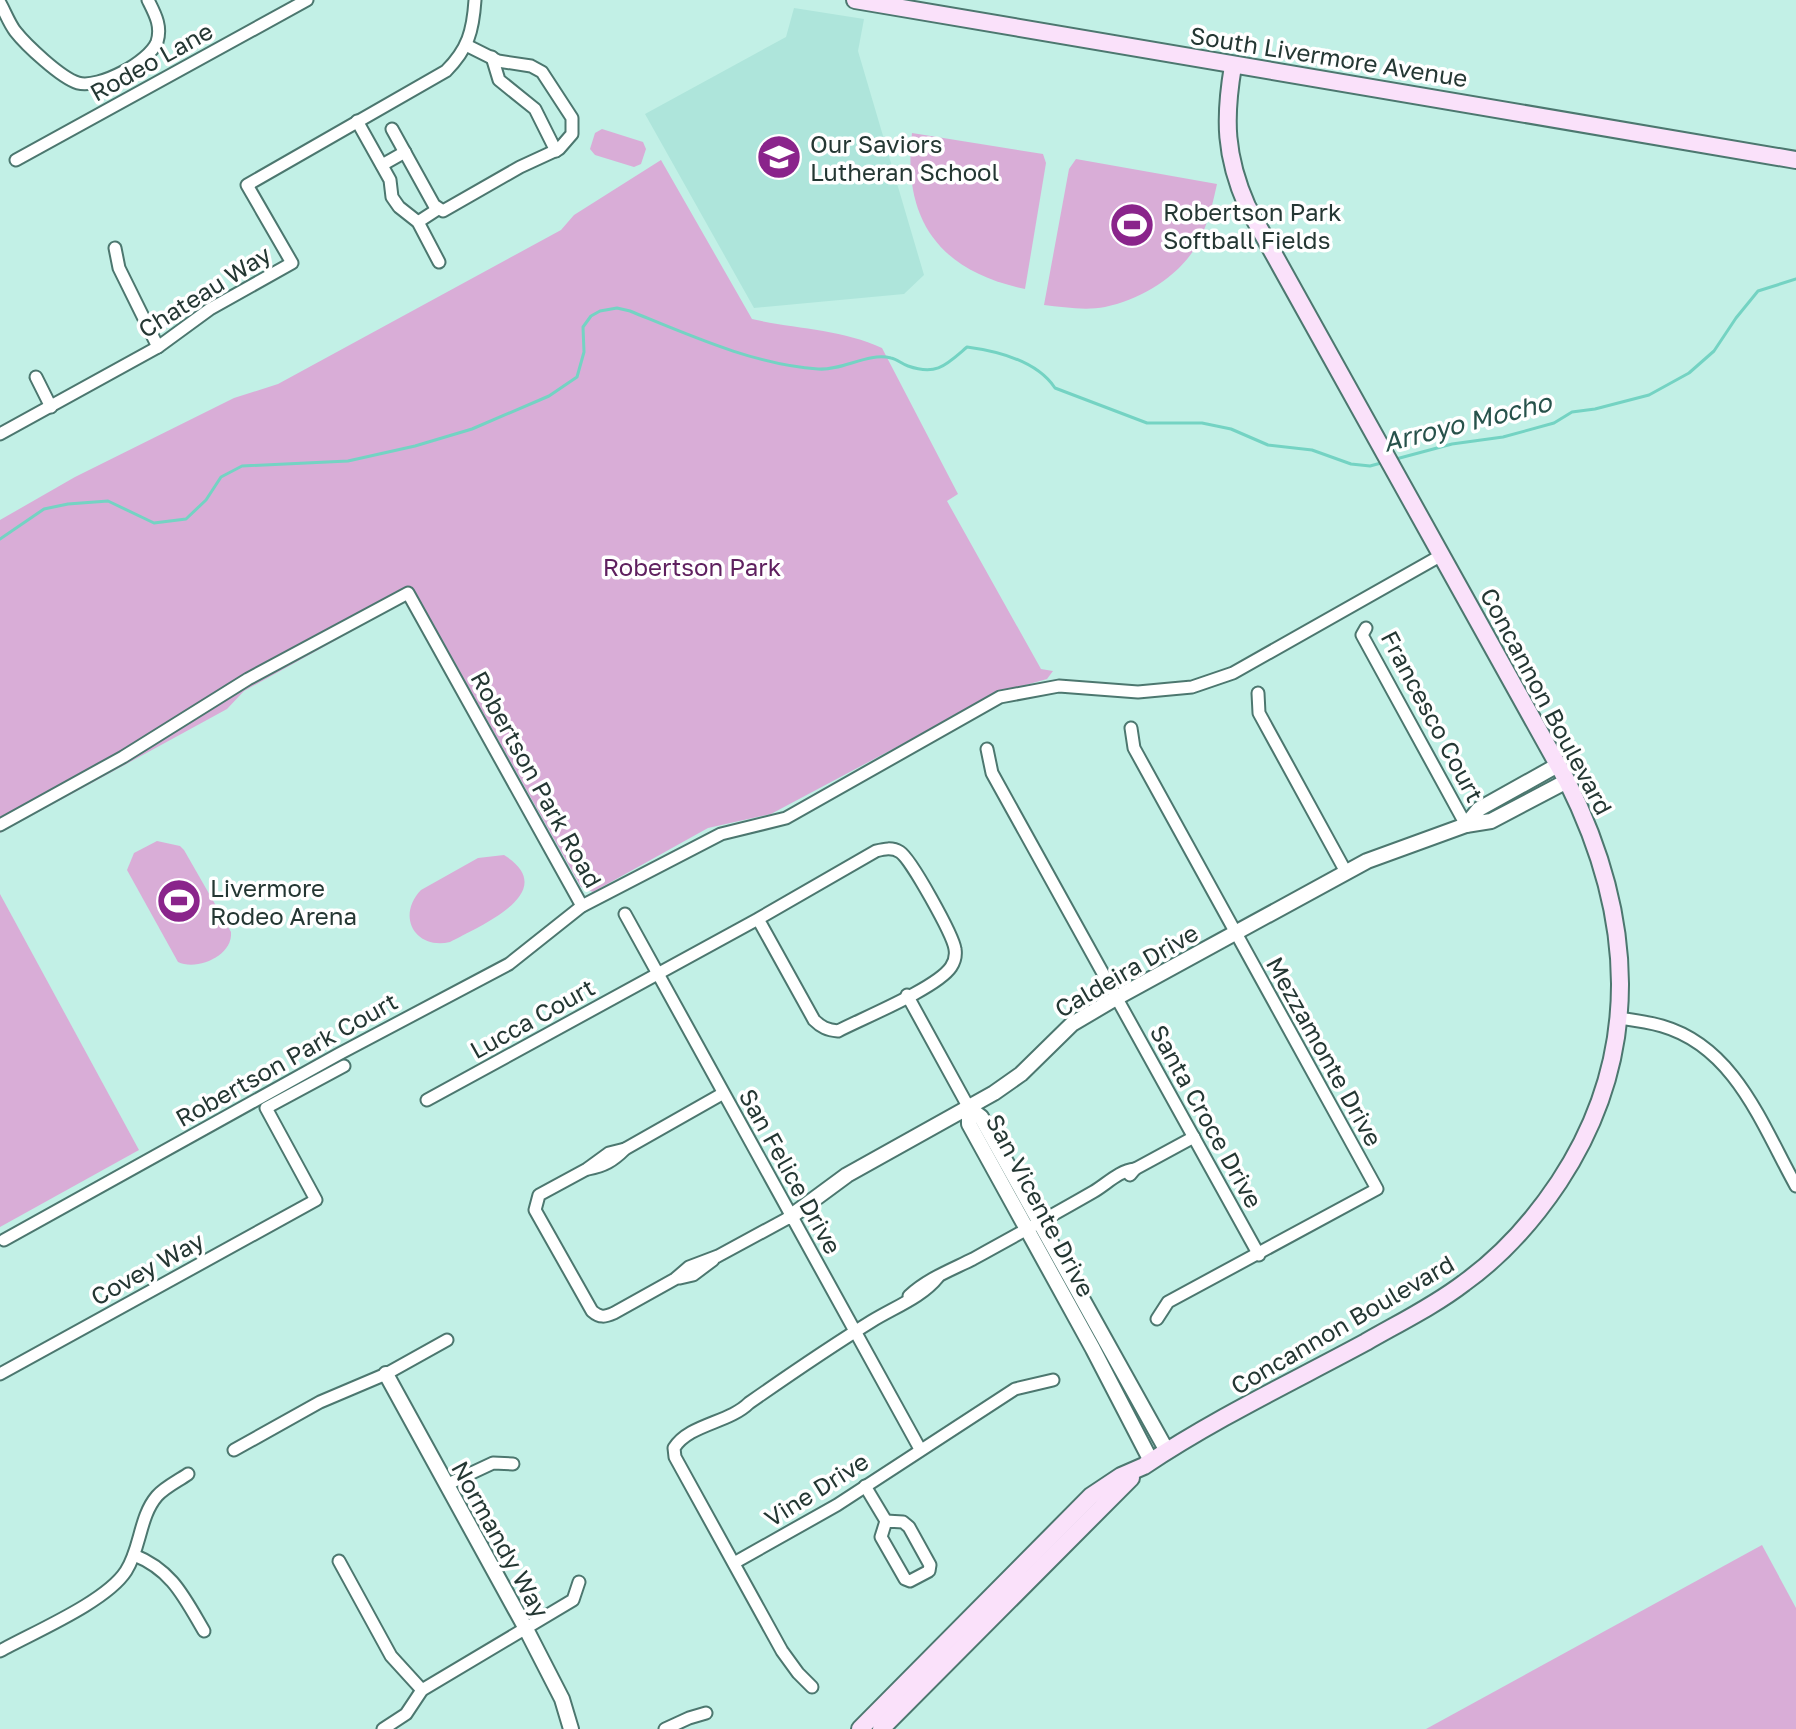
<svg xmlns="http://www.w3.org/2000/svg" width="1796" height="1729" viewBox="0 0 1796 1729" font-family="'Golos Text',sans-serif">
  <rect width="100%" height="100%" fill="#c2f0e6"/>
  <path fill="#aee5db" d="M794 8 864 19 858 51 924 275 904 294 754 308 645 114 786 37Z"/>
  <g fill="#d9add7">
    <path d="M602 129 643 142 646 149 641 164 634 167 595 155 590 149 595 133Z"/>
    <path d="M912 133 1043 154 1046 163 1025 289C939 271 902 220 912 133Z"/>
    <path d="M1076 159 1217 184C1213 202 1209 220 1201 237 1185 273 1143 299 1105 307 1085 311 1063 307 1044 305L1069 169Z"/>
    <path d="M661 160 752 319C795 329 842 329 882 348L958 494 947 501 1041 669 1053 671 1047 679 998 693 771 814 708 828 593 892 581 887 417 595 244 691 227 709 0 833V520L75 477 234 398 278 384 561 230 574 215Z"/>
    <path d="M157 841 180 846 184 850 231 932C233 956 197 971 178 962L127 870 134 853Z"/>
    <path d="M504 855C563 892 479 926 450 942 415 950 396 916 421 890L478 858Z"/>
    <path d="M0 894 139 1150 0 1227Z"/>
    <path d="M1762 1545 1796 1608V1729H1426Z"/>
  </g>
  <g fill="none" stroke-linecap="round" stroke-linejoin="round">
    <g stroke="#74d3c3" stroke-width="3">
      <path d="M1396 459 1452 444 1503 437 1554 423 1572 412 1595 409 1649 395 1689 373 1714 351 1736 318 1758 291 1796 279"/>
      <path d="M0 539 44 509 68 504 108 501 154 523 186 519 206 500 221 477 242 466 348 461 415 446 472 429 549 396 577 377 584 352 583 327 591 316 600 311 617 308 630 311C689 335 755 365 818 369 842 371 868 352 891 358 897 359 902 364 908 366 937 376 946 365 967 347 997 351 1037 361 1055 388L1147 423H1202L1231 429 1268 445 1312 450 1351 464 1370 466 1381 463"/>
    </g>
    <g stroke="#4c776f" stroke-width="15">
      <g id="minor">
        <path d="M0 3C5 12 9 23 15 31 26 45 61 78 78 83 99 89 149 62 157 42 162 26 155 14 148 0"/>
        <path d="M492 57 499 80 535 109 556 151"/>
        <path d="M357 121 390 180 392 197 399 207 418 222 439 262"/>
        <path d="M392 129 434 205 443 211 520 167 559 149 572 134V118L542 72 531 66 498 61 466 45"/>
        <path d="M16 160 307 0"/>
        <path d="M382 165 405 152"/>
        <path d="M418 222 438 209"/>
        <path d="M115 248 119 268 158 347"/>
        <path d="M36 377 51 407"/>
        <path d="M0 434 158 347 210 309 292 263 247 185 446 71C468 49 473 31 475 0"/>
        <path d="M1366 628 1362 635 1466 825"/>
        <path d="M1258 693 1259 713 1346 872"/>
        <path d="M1131 728 1134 748 1377 1189 1168 1302 1157 1319"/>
        <path d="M987 749 992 773 1259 1255"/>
        <path d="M0 825 123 757 248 679 408 593 582 906"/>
        <path d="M625 914 920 1449"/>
        <path d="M907 995 969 1108"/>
        <path d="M1619 1018C1633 1020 1648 1022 1662 1026 1735 1047 1762 1125 1796 1186"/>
        <path d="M427 1100 758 919 814 1020C821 1027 827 1030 838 1031 863 1018 937 988 951 967 955 961 956 955 955 949 953 935 911 859 900 852 892 847 884 849 876 851L758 919"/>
        <path d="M625 1149 609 1153 587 1169 539 1195 535 1210 592 1311C600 1318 605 1317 614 1313L675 1279 689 1267 718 1256 790 1217"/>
        <path d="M588 1169C604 1166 613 1161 625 1149L722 1094"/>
        <path d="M1130 1175 1135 1169 1194 1137"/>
        <path d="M4 1240 339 1054 509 964 582 906 721 834 786 818 1000 697 1059 686 1138 692 1192 687 1233 673 1440 556"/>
        <path d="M680 1278 693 1275 713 1260"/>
        <path d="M909 1296C927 1279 951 1270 973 1259 1013 1237 1053 1215 1093 1192 1107 1184 1118 1171 1135 1169"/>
        <path d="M0 1374 316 1200 266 1108 344 1066"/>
        <path d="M234 1450 320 1402 386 1374 447 1340"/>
        <path d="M446 1485 493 1463 513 1464"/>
        <path d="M865 1486 886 1521"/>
        <path d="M886 1521 903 1522 909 1527 930 1565 929 1571 910 1581 905 1579 881 1537Z"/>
        <path d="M134 1555C172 1570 184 1597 204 1631"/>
        <path d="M339 1561 391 1656 422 1690"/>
        <path d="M734 1563 837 1505 1015 1389 1053 1380"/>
        <path d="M0 1651C34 1632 106 1602 126 1571 141 1548 139 1517 157 1496 165 1487 178 1481 188 1474"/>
        <path d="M812 1687 798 1673 782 1651 675 1457 674 1448C689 1424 729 1423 749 1403 789 1375 830 1347 872 1321 895 1307 922 1297 938 1277"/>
        <path d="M383 1729 406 1714 422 1690 573 1600 579 1582"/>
        <path d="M665 1729 689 1718 706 1713"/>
      </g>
    </g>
    <g stroke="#4c776f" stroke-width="18">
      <g id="tertiary">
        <path d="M1466 825 1479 809 1558 765"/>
        <path d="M969 1108V1124L1093 1349 1151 1461"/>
        <path d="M969 1108 981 1117 1167 1451"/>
        <path d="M790 1217 847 1175 994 1093 1021 1074 1072 1024 1116 998 1367 861 1466 825 1491 821 1567 781"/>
        <path d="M386 1374 525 1627 562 1699 571 1729"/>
      </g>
    </g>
    <g stroke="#4c776f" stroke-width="20">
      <g id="secondary">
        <path d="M855 0 1796 160"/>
        <path d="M860 1729 1091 1496 1121 1476 1144 1466C1214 1419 1292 1382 1366 1342 1399 1323 1434 1306 1464 1283 1503 1255 1533 1221 1559 1182 1644 1053 1634 915 1567 781L1247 206C1225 156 1224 119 1233 66"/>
        <path d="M881 1729 1131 1478"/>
      </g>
    </g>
    <use href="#minor" stroke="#fff" stroke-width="11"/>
    <use href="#tertiary" stroke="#fff" stroke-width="14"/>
    <use href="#secondary" stroke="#fae1fa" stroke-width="16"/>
  </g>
  <defs>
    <g id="school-disc" transform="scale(2.3)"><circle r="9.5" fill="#8a248b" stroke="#fff"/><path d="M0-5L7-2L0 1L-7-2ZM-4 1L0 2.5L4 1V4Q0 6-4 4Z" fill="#fff"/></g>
    <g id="stadium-disc" transform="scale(2.3)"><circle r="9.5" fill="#8a248b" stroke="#fff"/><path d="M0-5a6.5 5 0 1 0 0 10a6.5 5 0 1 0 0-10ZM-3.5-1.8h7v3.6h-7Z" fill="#fff"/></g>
  </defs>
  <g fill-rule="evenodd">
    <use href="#school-disc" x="779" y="157"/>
    <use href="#stadium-disc" x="1132" y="225"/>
    <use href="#stadium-disc" x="179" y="901"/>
  </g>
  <g text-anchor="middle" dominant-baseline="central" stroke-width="7" stroke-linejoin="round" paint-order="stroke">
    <g font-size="24" fill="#243733" stroke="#fff">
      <text transform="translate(1329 56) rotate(9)">South Livermore Avenue</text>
      <text transform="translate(151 61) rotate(-29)">Rodeo Lane</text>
      <text transform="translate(204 291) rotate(-32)">Chateau Way</text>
      <text transform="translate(1547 701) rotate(62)">Concannon Boulevard</text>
      <text transform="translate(1433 716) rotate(62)">Francesco Court</text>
      <text transform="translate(537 779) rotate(61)">Robertson Park Road</text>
      <text transform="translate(1126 970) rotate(-30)">Caldeira Drive</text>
      <text transform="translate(532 1018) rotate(-29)">Lucca Court</text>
      <text transform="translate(1325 1051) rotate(61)">Mezzamonte Drive</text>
      <text transform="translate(286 1059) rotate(-29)">Robertson Park Court</text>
      <text transform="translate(1207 1116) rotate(61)">Santa Croce Drive</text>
      <text transform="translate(791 1171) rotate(61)">San Felice Drive</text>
      <text transform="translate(1041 1205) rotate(62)">San Vicente Drive</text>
      <text transform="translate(147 1268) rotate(-29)">Covey Way</text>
      <text transform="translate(1342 1324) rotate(-30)">Concannon Boulevard</text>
      <text transform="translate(816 1489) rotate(-32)">Vine Drive</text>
      <text transform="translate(501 1539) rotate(61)">Normandy Way</text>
    </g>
    <g font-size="24" fill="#243733" stroke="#fff" text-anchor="start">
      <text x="810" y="143">Our Saviors<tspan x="810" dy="28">Lutheran School</tspan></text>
      <text x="1163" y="211">Robertson Park<tspan x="1163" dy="28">Softball Fields</tspan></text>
      <text x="210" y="887">Livermore<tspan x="210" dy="28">Rodeo Arena</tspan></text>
    </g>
    <g font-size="24" fill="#5f205f" stroke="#fff">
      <text x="692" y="566">Robertson Park</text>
    </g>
    <g font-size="26" font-style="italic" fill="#27524b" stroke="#fff">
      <text transform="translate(1467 422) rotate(-14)">Arroyo Mocho</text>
    </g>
  </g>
</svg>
